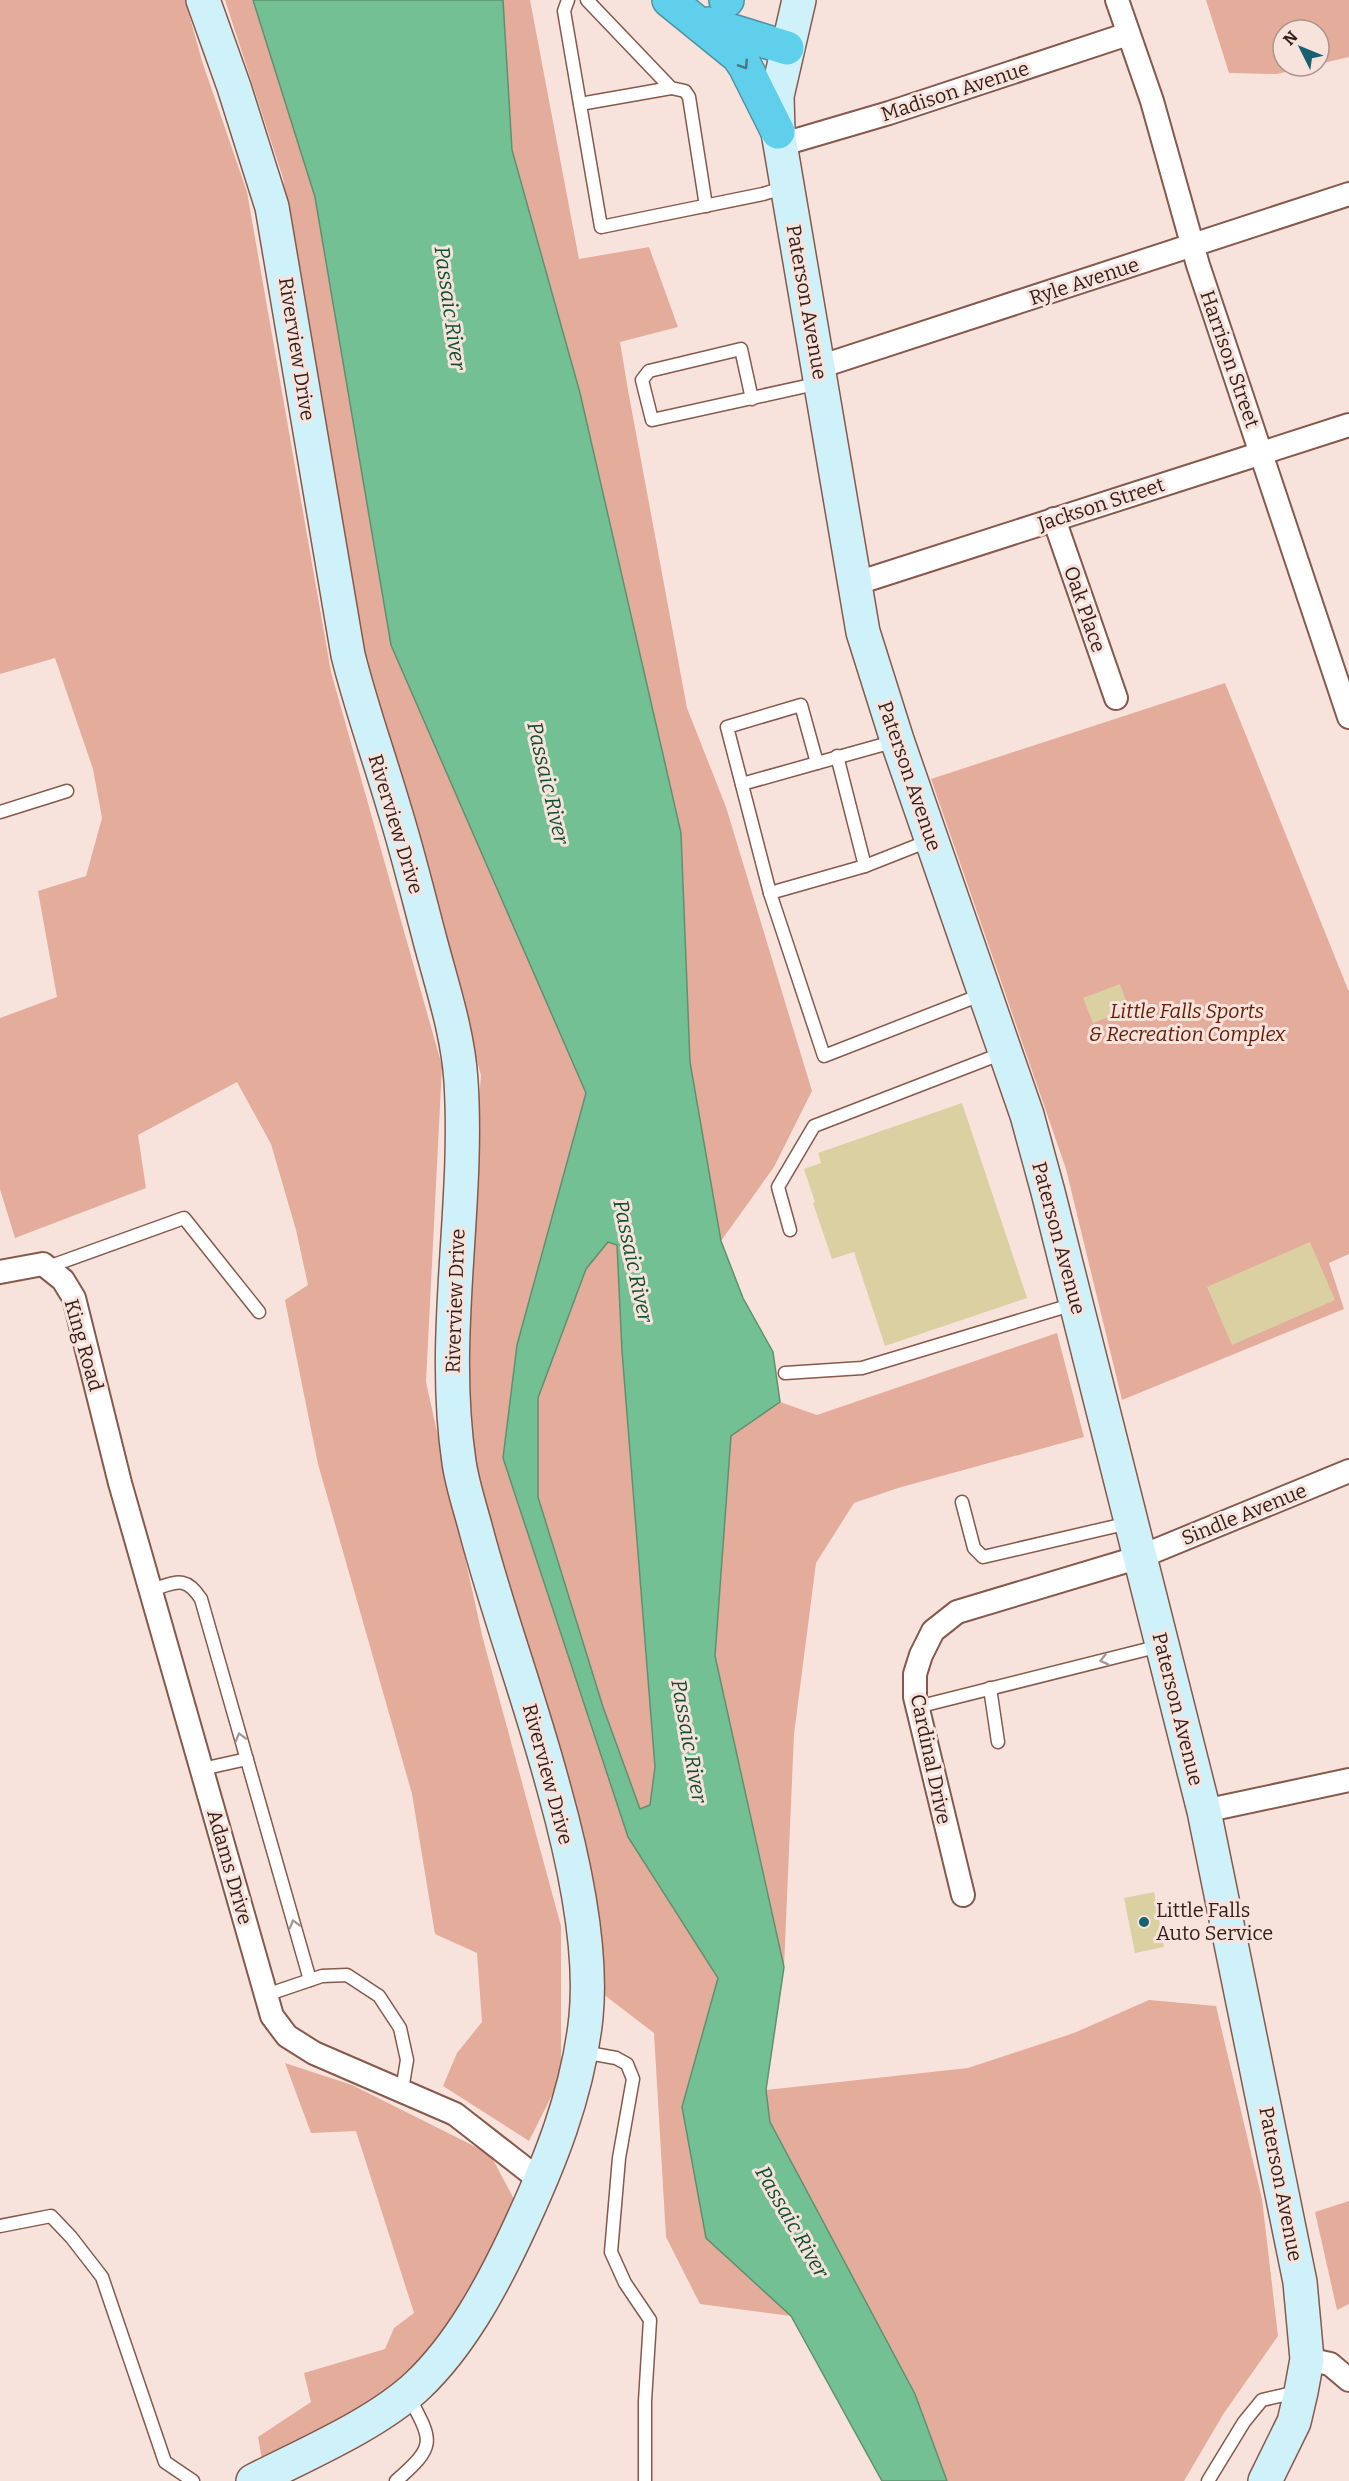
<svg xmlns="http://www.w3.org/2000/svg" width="1349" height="2481" viewBox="0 0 1349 2481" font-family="Bitter,serif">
  <rect width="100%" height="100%" fill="#f8e3dc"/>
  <g fill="#e4ac9b">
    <path d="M0 0H185L202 61 247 192 331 672 442 1066 426 1382 483 1639 561 1926V2077L529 2141 443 2086 457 2053 482 2022 477 1953 435 1934 412 1794 318 1464 285 1300 308 1285 296 1230 271 1144 237 1082 138 1135 146 1188 15 1238 0 1189V1018L57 997 38 891 86 876 102 818 93 769 55 658 0 674Z"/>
    <path d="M225 0H253L315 197 391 645 586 1093 517 1345 503 1458 628 1837 718 1978 682 2107 706 2238 791 2316 700 2304 666 2237 654 2033 603 1994 584 1836 480 1499 461 1404 466 1277 481 1075 417 856 358 628 283 178Z"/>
    <path d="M503 0H530L579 259 649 247 678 327 620 342 628 390 687 708 726 807 812 1091 774 1167 721 1241 690 1062 681 833 580 393 512 150Z"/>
    <path d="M1206 0H1349V57L1319 64V30H1283V66H1310L1277 74 1229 73Z"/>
    <path d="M1225 683 1349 992V1254L1329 1263 1344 1309 1122 1400 1066 1169 931 779Z"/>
    <path d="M607 1242 617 1244 622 1351 655 1767 650 1805 640 1809 603 1707 538 1497V1398L586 1269Z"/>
    <path d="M1057 1333 1084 1437 898 1488 854 1503 816 1563 794 1734 784 1967 715 1656 731 1436 780 1402 817 1415Z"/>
    <path d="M1149 2000 1216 2006 1262 2199 1278 2336 1224 2413 1184 2481H947L915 2394 770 2122 766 2090 968 2068 1074 2033Z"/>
    <path d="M285 2063 352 2085 490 2154 514 2199 451 2328 383 2396 262 2459 258 2437 311 2402 304 2373 385 2349 394 2328 414 2313 356 2131 311 2133Z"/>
    <path d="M1349 2201V2304L1337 2310 1315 2212Z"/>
  </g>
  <path fill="#73c094" stroke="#60906f" stroke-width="1.5" fill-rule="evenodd" d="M253 0H503L512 150 580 393 681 833 690 1062 721 1241 743 1298 773 1352 780 1402 731 1436 715 1656 784 1967 766 2090 770 2122 915 2394 947 2481H882L791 2316 706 2238 682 2107 718 1978 628 1837 503 1458 517 1345 586 1093 391 645 315 197ZM608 1242 617 1245 622 1351 655 1767 650 1805 640 1809 603 1707 538 1497V1398L586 1269Z"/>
  <g fill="#dad0a2">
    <path d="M1120 984 1129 1009 1093 1023 1083 998Z"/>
    <path d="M962 1103 1027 1298 885 1346 854 1252 832 1259 813 1203 815 1202 804 1169 821 1163 818 1153Z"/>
    <path d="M1310 1242 1335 1300 1232 1345 1207 1287Z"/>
    <path d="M1154 1892 1164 1947 1135 1953 1124 1898Z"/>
  </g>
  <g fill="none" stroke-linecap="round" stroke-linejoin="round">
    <g stroke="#85594c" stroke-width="15">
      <g id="lane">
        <path d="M568 0 564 11 601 227 763 194 786 187"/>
        <path d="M587 0 671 88 685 91 689 97 706 206"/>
        <path d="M580 104 671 88"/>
        <path d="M752 399 741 349 649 371 642 380 652 420 820 383"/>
        <path d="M896 741 817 763 801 705 727 727 770 893 824 1056 983 994"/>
        <path d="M742 784 817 763"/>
        <path d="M0 812 67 791"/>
        <path d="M865 866 931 840"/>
        <path d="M770 893 865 866 837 756"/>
        <path d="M790 1230 778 1187 814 1126 1003 1053"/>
        <path d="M48 1267 184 1218 259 1312"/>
        <path d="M785 1373 862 1368 1074 1304"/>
        <path d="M962 1502 974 1548 983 1557 1129 1523"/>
        <path d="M151 1590C175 1583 185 1574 201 1599L310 1980"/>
        <path d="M990 1688 998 1742"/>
        <path d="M917 1707 1160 1646"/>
        <path d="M202 1769 247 1759"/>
        <path d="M266 1995 322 1976 347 1975 379 1996 400 2028 407 2060 402 2090"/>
        <path d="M583 2052 616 2058 627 2064 633 2079 619 2158 611 2252 625 2283 650 2320 645 2401V2481"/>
        <path d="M0 2226 51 2216 71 2237 102 2277 165 2462 193 2481"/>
        <path d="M396 2481C437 2445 433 2442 408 2395"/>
        <path d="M1208 2481 1244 2422 1262 2400 1297 2392"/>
      </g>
    </g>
    <g stroke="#85594c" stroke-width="26">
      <g id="street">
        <path d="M1117 0 1152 101 1198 265 1349 717"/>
        <path d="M780 145 889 113 1128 34"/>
        <path d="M819 367 1349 194"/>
        <path d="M1054 519 1116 698"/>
        <path d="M854 584 1349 425"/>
        <path d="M0 1272 43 1264 63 1280 74 1298 120 1483 272 2016 287 2036 314 2053 455 2114 541 2181"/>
        <path d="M1204 1811 1349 1780"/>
        <path d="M963 1895 915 1697V1674L921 1655 933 1631 957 1612 1140 1557 1349 1471"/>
        <path d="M1307 2359 1330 2364 1349 2380"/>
      </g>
    </g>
    <g stroke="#85594c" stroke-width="36">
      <g id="secondary">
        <path d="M203 0 234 87 272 207 348 655C361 707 379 757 394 808 408 853 419 899 431 944 443 989 458 1034 461 1081 469 1208 440 1335 459 1462 462 1484 470 1507 476 1530 499 1617 531 1702 554 1789 573 1857 593 1946 586 2017 578 2094 549 2165 516 2235 491 2288 460 2345 418 2385 377 2424 304 2455 253 2481"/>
        <path d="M799 0 777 96 778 132 863 632 897 740 1027 1115 1048 1192 1204 1811 1300 2282 1307 2359 1301 2392 1294 2422 1265 2481"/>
      </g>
    </g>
    <g stroke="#5091a2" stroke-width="36">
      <g id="highway">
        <path d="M669 0 738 56 745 66 778 132"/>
        <path d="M726 0H727"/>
        <path d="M709 24 787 48"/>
      </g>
    </g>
    <use href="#lane" stroke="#fff" stroke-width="12"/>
    <use href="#street" stroke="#fff" stroke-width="22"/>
    <use href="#secondary" stroke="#cff1f9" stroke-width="33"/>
    <use href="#highway" stroke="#60cfeb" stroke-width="33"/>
  </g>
  <defs><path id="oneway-chevron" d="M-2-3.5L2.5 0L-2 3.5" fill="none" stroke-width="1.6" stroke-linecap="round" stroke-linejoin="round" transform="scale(1.5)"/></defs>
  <use stroke="#497782" href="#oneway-chevron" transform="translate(744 65) rotate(57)"/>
  <g stroke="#a39a98">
    <use href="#oneway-chevron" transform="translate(1104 1660) rotate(166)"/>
    <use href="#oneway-chevron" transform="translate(240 1737) rotate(-106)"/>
    <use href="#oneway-chevron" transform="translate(294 1924) rotate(-106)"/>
  </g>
  <circle fill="#196071" stroke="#f8e3dc" stroke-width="2" cx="1144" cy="1922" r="6"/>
  <g text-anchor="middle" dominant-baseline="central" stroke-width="6" stroke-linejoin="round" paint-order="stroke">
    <g font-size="20" fill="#321f1a" stroke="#f8e3dc">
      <text transform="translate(955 91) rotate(-18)">Madison Avenue</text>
      <text transform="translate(1084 281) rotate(-18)">Ryle Avenue</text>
      <text transform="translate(807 302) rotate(80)">Paterson Avenue</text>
      <text transform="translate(297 349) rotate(81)">Riverview Drive</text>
      <text transform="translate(1230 359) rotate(71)">Harrison Street</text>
      <text transform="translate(1101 504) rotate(-18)">Jackson Street</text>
      <text transform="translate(1085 609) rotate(71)">Oak Place</text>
      <text transform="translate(910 776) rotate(71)">Paterson Avenue</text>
      <text transform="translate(396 824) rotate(73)">Riverview Drive</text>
      <text transform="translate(1059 1238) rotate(75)">Paterson Avenue</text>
      <text transform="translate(455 1301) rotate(-88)">Riverview Drive</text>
      <text transform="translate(84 1345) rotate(74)">King Road</text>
      <text transform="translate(1244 1514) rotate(-22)">Sindle Avenue</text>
      <text transform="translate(1178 1709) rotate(76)">Paterson Avenue</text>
      <text transform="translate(931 1759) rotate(78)">Cardinal Drive</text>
      <text transform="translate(548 1774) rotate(75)">Riverview Drive</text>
      <text transform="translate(230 1867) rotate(74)">Adams Drive</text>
      <text transform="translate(1281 2184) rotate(79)">Paterson Avenue</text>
    </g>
    <g font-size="20" font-style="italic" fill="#621d05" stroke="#f8e3dc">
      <text x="1187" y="1011">Little Falls Sports<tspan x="1187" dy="23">&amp; Recreation Complex</tspan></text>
    </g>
    <g font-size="20" fill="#321f1a" stroke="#f8e3dc" text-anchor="start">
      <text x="1156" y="1910">Little Falls<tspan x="1156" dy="23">Auto Service</tspan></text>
    </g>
    <g font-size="21" font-style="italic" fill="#114e31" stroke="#f8e3dc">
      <text transform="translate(450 308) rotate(82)">Passaic River</text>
      <text transform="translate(548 783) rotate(77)">Passaic River</text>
      <text transform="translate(633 1261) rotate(78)">Passaic River</text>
      <text transform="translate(689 1741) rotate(80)">Passaic River</text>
      <text transform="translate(792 2222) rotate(60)">Passaic River</text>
    </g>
  </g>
  <g transform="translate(1301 48) rotate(313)"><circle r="28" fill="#f8e3dc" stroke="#a9958e" stroke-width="1.5"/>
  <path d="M0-4.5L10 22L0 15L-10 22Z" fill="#196071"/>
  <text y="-9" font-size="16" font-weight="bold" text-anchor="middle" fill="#321f1a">N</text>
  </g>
</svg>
